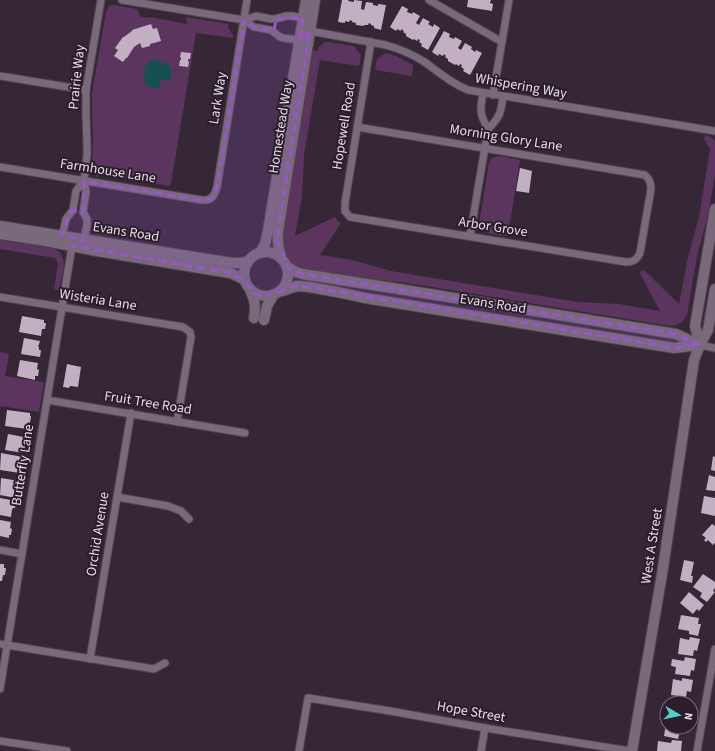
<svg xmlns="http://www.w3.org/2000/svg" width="715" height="751" viewBox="0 0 715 751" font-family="'Source Sans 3',sans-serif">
  <rect width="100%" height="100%" fill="#352735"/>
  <g fill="#5b355d">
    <path d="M114 5 137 9 141 17 149 18 150 17 187 24 186 17 229 24 228 28 233 35V38L196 33 171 184 170 186 102 175 97 177 93 173 92 169 93 138 92 109V93L106 12 109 6Z"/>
    <path d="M325 42H328L354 46 361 55 359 66 320 60 304 155 302 196 295 236 335 217 338 221 341 223 320 255 352 260 391 271 578 302 619 304 660 311 639 272 644 270 679 304 688 257 699 217 710 149 704 139 705 135 711 137 715 141V176L707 219 697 256 687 315C682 323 679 325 670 326L408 283 333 275 303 270 291 263 285 254 282 243 283 230 312 50 318 51V48Z"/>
    <path d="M386 53 396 56 413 65 412 76 375 70 377 59Z"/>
    <path d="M499 156 520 160 508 236C498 235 482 235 479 224L489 163 492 158Z"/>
    <path d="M0 240 52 248C71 253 62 277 59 290L54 289 58 263 55 258 0 249Z"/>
    <path d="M0 352 9 354 5 376 44 382 39 412 1 406 0 408Z"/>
  </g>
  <path fill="#155151" d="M156 59 160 63H167L172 70 171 72V80L168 81 166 80H162L160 84V87L158 89 156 88H153L151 87H149L144 80 145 73 144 69C147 64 150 61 156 59Z"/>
  <g fill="#c2b0c2">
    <path d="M342 0H349L348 1 354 2V0L362 1 361 9 364 10 366 2 373 3V5L378 6V4L386 5 381 30 374 28V26L371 25V24L369 23 368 25H364V26L356 25V23L352 22V21L350 20 349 22 345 21V23L338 22Z"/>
    <path d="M468 0H491L490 3 493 4 492 11 467 7Z"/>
    <path d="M402 6 408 9 407 12 412 14 413 12 420 16 416 23 419 25 423 18 430 22 428 24 433 27 434 24 440 28 428 50 421 46 422 44 419 42 420 40 418 39 417 41 414 39 413 40 406 36V34L403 32 404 31 401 29V31L397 29 396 31 390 27Z"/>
    <path d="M151 24 153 29 157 28 161 41 150 44V46L142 48 140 43 134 47 127 58H126L123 62 114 56 118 50 115 48 123 37H124L132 31V30Z"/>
    <path d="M444 31 450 34 449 37 454 39 455 37 462 41 458 48 461 50 465 43 472 47 471 49 475 52 476 50 482 53 470 75 463 71 464 69 461 67 462 65 460 64 459 66 456 64 455 65 448 61V59L445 57 446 56 444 54 443 56 439 54 438 56 432 52Z"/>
    <path d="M181 52 191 53 190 59H188V61L189 62 188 67 179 66 180 60H181V58L180 57Z"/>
    <path d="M520 168 532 171 529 193 516 191Z"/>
    <path d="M22 316 44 320V323H46L45 329H42L41 336 19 332Z"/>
    <path d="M24 338 40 341 38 347H39V350H41L40 357 21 354Z"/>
    <path d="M20 360 38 363 37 369 39 370 38 376H35V380L17 376Z"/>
    <path d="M67 364 81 367 78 387 70 386 69 388 63 387Z"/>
    <path d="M7 410 30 413V416H31L30 423 28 422 27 429 5 426Z"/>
    <path d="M8 434 24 437 23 443V446H25L24 453 5 450Z"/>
    <path d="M1 453 23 457 22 459 24 460 23 467 21 466 20 473 0 470Z"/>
    <path d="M713 456 715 457V471L711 470Z"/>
    <path d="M709 475 715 477V491L706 490Z"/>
    <path d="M1 478 19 481 18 487 20 488 18 495 16 494V498L0 495Z"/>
    <path d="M704 496 715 498V516L701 513Z"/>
    <path d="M0 498 16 501 15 508H13L12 510 11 517 0 515Z"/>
    <path d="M0 520 11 522 10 528 12 529 11 535H9V538L0 536Z"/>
    <path d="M712 524 715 526V543L713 545 708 540 706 542 704 540 706 538 702 535Z"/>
    <path d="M684 560 694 562 691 576H693L692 583 680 580Z"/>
    <path d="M0 564H4V568H6L5 575H3L2 581H0Z"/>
    <path d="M703 574 715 582V588L713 591 715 592 707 602 700 597 702 593 693 587Z"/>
    <path d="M689 592 704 605 699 611 697 609 693 614 680 603Z"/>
    <path d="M681 615 699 618 698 624H701L698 636 689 634V631L678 629Z"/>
    <path d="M690 637 700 639 697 651 694 650 693 656 678 654 680 638 689 640Z"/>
    <path d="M685 657 696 659 694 671 691 670 690 676 675 674 676 667 671 666 672 659 684 661Z"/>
    <path d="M682 678 693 680 691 692 687 691 686 697 671 695 673 679 682 681Z"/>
    <path d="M670 699 689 701 688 703H670Z"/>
    <path d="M666 724H667V727H685L684 732H680L678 739 664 736Z"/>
    <path d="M672 740 682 741 681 751H657L658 741 671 743Z"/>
  </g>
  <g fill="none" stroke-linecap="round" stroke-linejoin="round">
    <g stroke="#514451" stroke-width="9">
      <g id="street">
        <path d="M122 0 244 20 256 16 271 19H275L286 16H292L303 18 305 20"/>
        <path d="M429 0 502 42"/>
        <path d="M244 20 254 27 271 30 280 37 283 38 300 40 303 38"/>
        <path d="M310 31 386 45C400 49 414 55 426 63 441 74 451 83 468 90L715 131"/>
        <path d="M0 76 86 90"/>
        <path d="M483 93C480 110 479 113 488 129"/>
        <path d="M493 95 509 0"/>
        <path d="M357 127 645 175C650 179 651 183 651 189L640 253C637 260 633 262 626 262L350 217 345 211V203L371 42"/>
        <path d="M0 167 202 200C212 201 214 196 217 187L247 0"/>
        <path d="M470 236 488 129C500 117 501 113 503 96"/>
        <path d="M64 238 62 236 66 219 73 210 76 191 84 181"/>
        <path d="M82 241 84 240 87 224V219L83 212 86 192 84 181 87 155V142L86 116V90L101 0"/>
        <path d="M0 297 183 327 190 332 191 337 177 422"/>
        <path d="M700 345 715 348"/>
        <path d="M47 400 245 433"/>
        <path d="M117 497 168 506 181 511 189 519"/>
        <path d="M0 550 22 554"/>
        <path d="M0 644 154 669 165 663"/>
        <path d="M90 659 131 413"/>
        <path d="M0 689 72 246"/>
        <path d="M0 741 67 751"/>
        <path d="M299 751 308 698 390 711 485 728 630 751"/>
        <path d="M481 751 485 728"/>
        <path d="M697 751 715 649"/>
      </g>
    </g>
    <g stroke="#514451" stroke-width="12">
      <g id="secondary">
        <path d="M0 226 232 263H238L248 262"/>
        <path d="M0 234 46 241 97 251 230 273 237 276 245 280"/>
        <circle cx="266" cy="274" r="22"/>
        <path d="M260 253 265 244 268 231 306 0"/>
        <path d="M282 259C278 249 277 242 278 232L315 0"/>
        <path d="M288 267 296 272 303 274 399 289 676 334 700 345"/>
        <path d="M250 290C255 301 256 306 254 318"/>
        <path d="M282 291 297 286 309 287 337 292 365 298 674 348 700 345"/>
        <path d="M264 320 267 306 273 296"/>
        <path d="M700 345 695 326 715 209"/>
        <path d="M632 751 663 568 694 360 700 345 708 330 715 289"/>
      </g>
    </g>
    <use href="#street" stroke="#79697a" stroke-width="7"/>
    <use href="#secondary" stroke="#79697a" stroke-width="10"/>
  </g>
  <path fill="#9658c9" fill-opacity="0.2" stroke="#9658c9" stroke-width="3" stroke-dasharray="8 5" stroke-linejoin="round" d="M303 18 300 40 310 31 277 240 288 267 303 274 676 334 700 345 674 348 309 287 297 286 263 297 253 293 245 280 230 273 72 246 84 240 62 236 69 214 73 210 83 212 84 181 202 200 212 198 217 187 244 20 254 27 274 31 276 19Z"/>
  <g text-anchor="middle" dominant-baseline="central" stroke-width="4" stroke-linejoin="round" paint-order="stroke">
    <g font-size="14" fill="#e6dce6" stroke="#2b1d2b">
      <text transform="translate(77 77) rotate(-84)">Prairie Way</text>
      <text transform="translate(521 86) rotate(10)">Whispering Way</text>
      <text transform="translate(218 98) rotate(-81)">Lark Way</text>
      <text transform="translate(344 126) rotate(-81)">Hopewell Road</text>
      <text transform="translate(281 127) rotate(-81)">Homestead Way</text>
      <text transform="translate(506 138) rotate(9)">Morning Glory Lane</text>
      <text transform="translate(108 171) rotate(9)">Farmhouse Lane</text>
      <text transform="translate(493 227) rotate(9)">Arbor Grove</text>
      <text transform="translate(126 232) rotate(9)">Evans Road</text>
      <text transform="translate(98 300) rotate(9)">Wisteria Lane</text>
      <text transform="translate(493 304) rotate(9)">Evans Road</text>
      <text transform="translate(148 403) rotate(9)">Fruit Tree Road</text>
      <text transform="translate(23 465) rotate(-81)">Butterfly Lane</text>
      <text transform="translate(98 534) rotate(-81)">Orchid Avenue</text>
      <text transform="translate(652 546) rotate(-81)">West A Street</text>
      <text transform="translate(471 712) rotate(10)">Hope Street</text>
    </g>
  </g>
  <g transform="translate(679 715) rotate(99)"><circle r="19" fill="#2b1d2b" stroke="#766976"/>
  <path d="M0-3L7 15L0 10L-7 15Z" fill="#52cdce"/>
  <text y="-6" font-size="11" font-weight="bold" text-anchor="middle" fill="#e6dce6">N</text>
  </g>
</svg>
